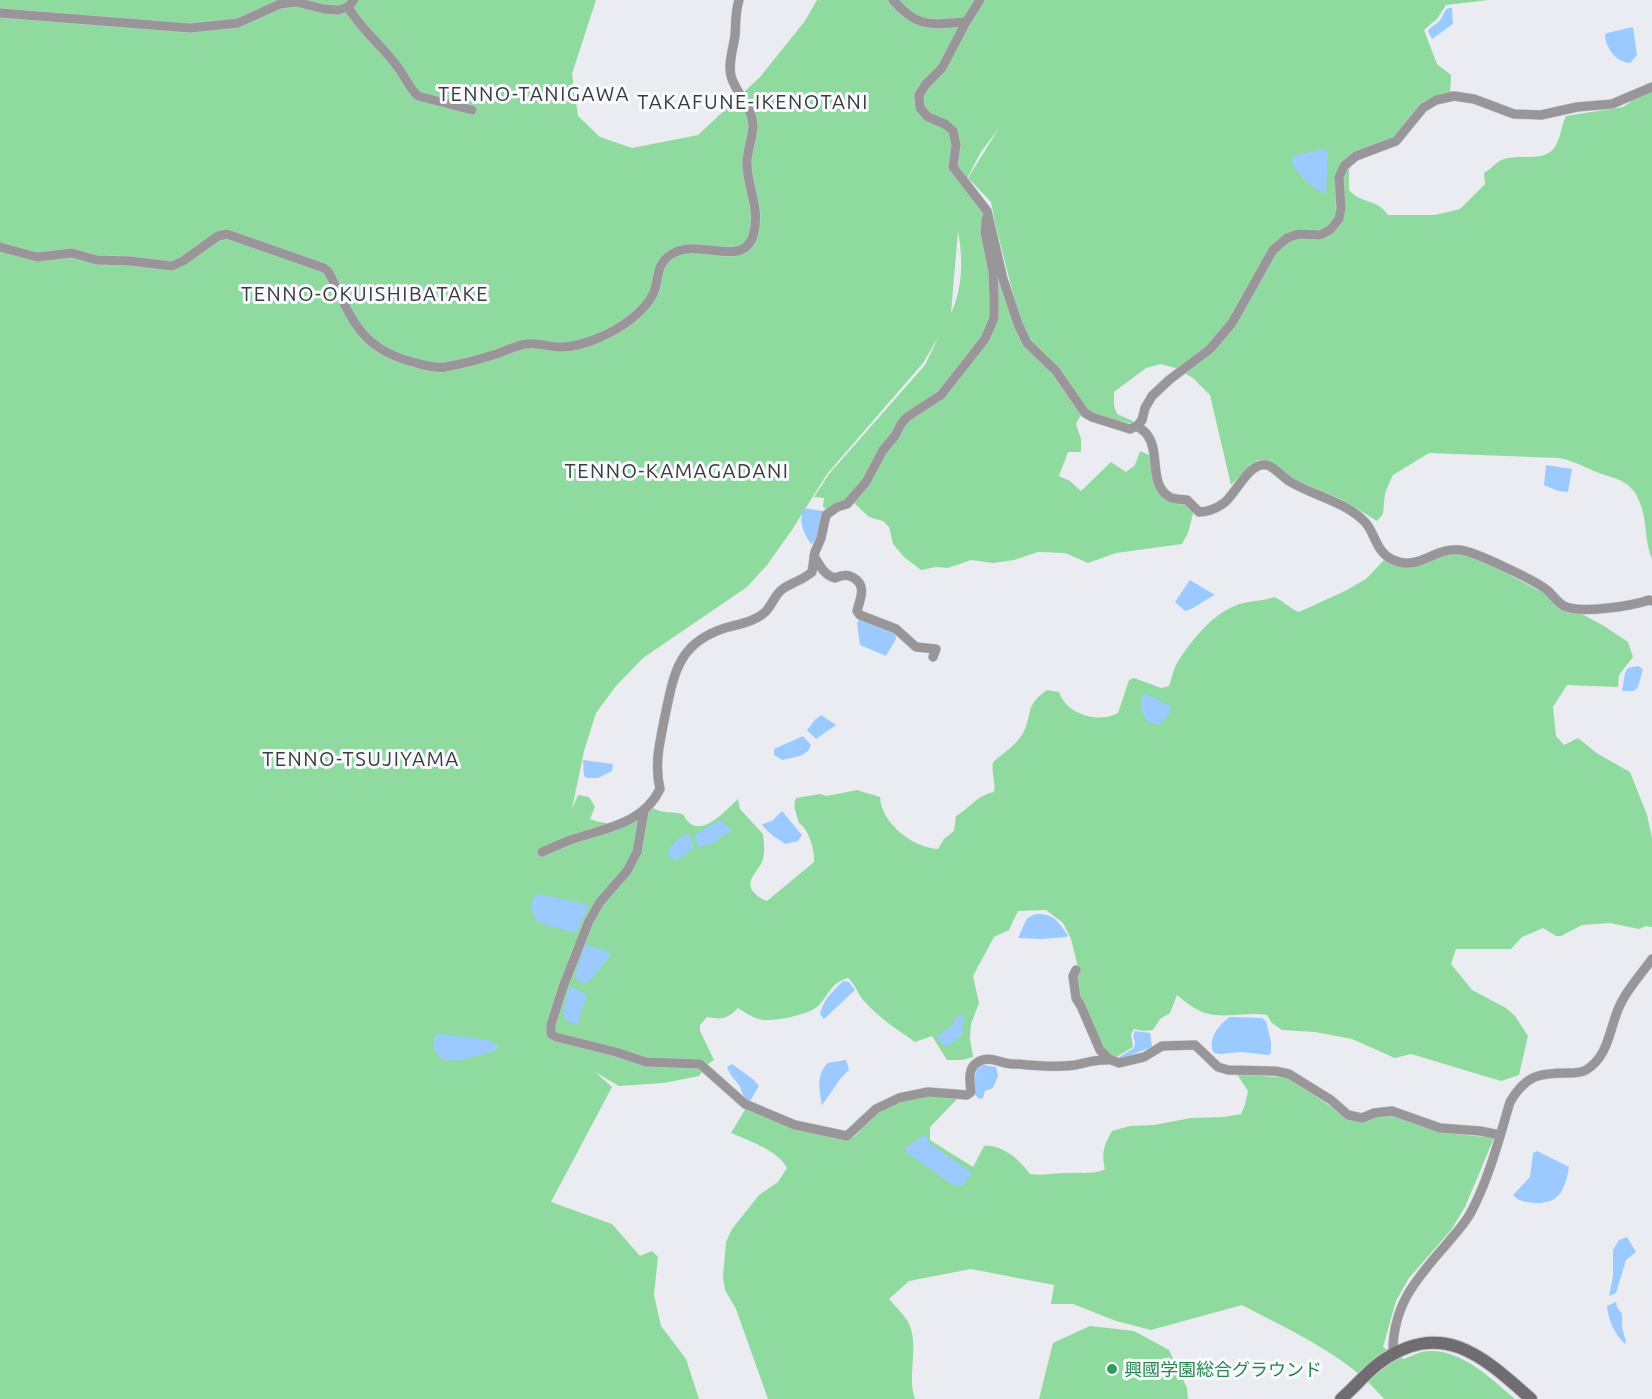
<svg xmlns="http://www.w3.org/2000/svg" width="1652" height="1399" viewBox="0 0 1652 1399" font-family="Ubuntu,'Noto Sans JP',sans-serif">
  <rect width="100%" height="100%" fill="#ebecf2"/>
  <g fill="#8fda9f" fill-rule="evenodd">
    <path d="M0 0H596L572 74 578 116 600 137 632 148 698 135 760 77 805 21 817 0H1489L1446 5 1437 19 1424 30 1437 64 1451 75 1450 94C1422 95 1413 123 1392 139 1380 148 1365 156 1352 164L1349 170V190C1362 205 1375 197 1388 215H1435L1460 209 1485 184 1484 173C1494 167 1497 160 1508 158 1522 155 1545 161 1554 148 1561 139 1561 126 1566 116L1623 107 1643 94 1652 91V559C1645 543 1647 526 1642 509 1633 478 1618 481 1594 471 1582 466 1572 460 1559 458L1429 453 1393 475 1385 493 1383 514 1377 521 1341 499 1295 480 1268 460H1258L1250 465 1231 485 1210 395 1193 378 1175 368 1161 364 1146 368 1114 392V406L1117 414 1133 421 1134 424 1092 414 1083 407 1062 373 1049 358 1030 342 1019 317 995 223 991 202 968 178 999 128 981 152 963 186 983 210 1011 317 1020 338 1050 371 1081 415 1076 424 1081 439V452H1068L1059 476 1070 481 1081 491 1111 462 1126 472 1135 465 1140 451 1149 455 1154 482 1183 501 1194 510 1188 533 1182 544 1116 553 1088 563 1065 553 1038 552 1014 560 993 563 971 560 948 568 936 567 921 570 904 557 893 544 889 527 883 521 869 517 853 502 828 510 823 507 824 498 814 497 829 474 925 365 939 336 923 363 827 474 792 530 767 565 747 587 643 658 616 686 596 713 584 751 572 809 578 795 589 797 595 807 590 819C599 823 612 823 621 827L642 817 653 808C663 814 671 811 683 814 697 844 725 811 738 799L740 809 763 834C764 842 765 851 763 859 761 867 754 872 751 880 747 890 759 898 767 901L814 862C815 851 809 829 799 823 797 815 792 806 796 798L820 794 827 796 857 790 880 797C881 823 913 848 938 849L944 839 954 831 956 816C970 808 977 795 994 792 996 782 991 772 993 762 1003 753 1019 743 1024 731 1033 711 1025 706 1047 690L1059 692C1066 714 1098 724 1118 713L1129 680 1134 678 1161 688 1169 686C1172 678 1173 670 1177 663 1191 641 1212 614 1237 605 1249 600 1262 602 1274 597 1284 601 1290 609 1299 612L1345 591 1366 579 1384 560 1405 568 1419 566 1441 554 1459 552 1499 569 1604 626 1628 642 1633 657 1619 675 1618 687 1567 685 1553 707 1556 736 1564 745 1578 738 1598 754 1630 772 1647 815 1652 838V927L1646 926 1639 929 1610 923 1582 925 1561 936H1556L1543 928 1522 937 1511 949H1456L1451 964 1472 990 1506 1008 1515 1016 1528 1036 1519 1075 1501 1081 1411 1054 1395 1058 1352 1039 1315 1032 1282 1030 1272 1023 1267 1015C1248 1012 1227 1018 1209 1014 1196 1011 1187 1003 1177 995L1170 1013 1160 1019 1153 1030 1144 1031 1134 1029 1131 1034 1133 1047 1113 1059 1100 1045 1077 999 1078 967 1071 939 1063 923 1046 910 1018 911 1009 930 994 937 973 976 979 1003 971 1024 970 1038 973 1057 962 1060H947L932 1036 915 1042C898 1030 879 1018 865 1002 858 995 856 985 848 978 830 983 830 994 818 1006 809 1015 776 1021 764 1020 754 1019 746 1013 738 1008 727 1019 722 1020 707 1017L700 1025V1031L714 1060 708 1064 699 1076 664 1083 619 1086 595 1072 612 1087 551 1202 612 1224 640 1256 652 1251 658 1257 654 1295 661 1326 686 1359 699 1399H0ZM958 231C963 258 963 288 951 313Z"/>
    <path d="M1237 1074 1289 1078 1346 1117 1392 1114 1447 1133 1494 1138 1465 1207 1451 1230 1409 1278 1396 1301 1383 1347 1404 1359C1409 1357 1416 1354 1421 1352 1458 1345 1490 1378 1515 1399H1384C1350 1357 1289 1330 1242 1305L1151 1330 1116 1321 1073 1304H1051L1054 1285 971 1269 909 1281 889 1299C895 1306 902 1313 907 1320 921 1343 906 1375 915 1399H768L736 1309 725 1290 723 1277 726 1242 732 1229 759 1195 778 1182 787 1168C777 1150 750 1141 731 1133L746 1108 842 1140C846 1139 852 1138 855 1136 863 1129 868 1118 878 1111 902 1095 932 1095 960 1096L930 1127V1140L973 1167 984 1146C1002 1144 1020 1160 1030 1174 1043 1176 1054 1173 1068 1173 1080 1172 1094 1175 1105 1169 1101 1153 1104 1145 1112 1131L1130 1126 1154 1125 1191 1118 1224 1117 1241 1114 1245 1105 1248 1091Z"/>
    <path d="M1090 1326 1134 1331 1169 1350 1187 1388 1188 1399H1039L1053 1343Z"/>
  </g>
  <g fill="#9acaff">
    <path d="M1448 8H1452L1453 24 1432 39 1428 31C1431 26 1438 24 1441 19 1444 14 1444 11 1448 8Z"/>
    <path d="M1633 27 1637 55 1630 63C1616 62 1606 49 1605 35L1607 33Z"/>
    <path d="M1318 150H1324L1328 153 1326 194C1312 188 1298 177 1292 162L1294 156Z"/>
    <path d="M1546 465 1572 469 1568 492 1558 491 1544 485Z"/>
    <path d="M804 508 823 511C821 523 822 537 811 544 803 533 798 520 804 508Z"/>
    <path d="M1190 580 1215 595C1205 599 1195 609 1185 611L1175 602Z"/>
    <path d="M860 618 895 633 896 639 886 656 860 645 857 623Z"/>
    <path d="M1638 666 1643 669 1638 687 1634 691H1622L1625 673 1628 668Z"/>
    <path d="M1144 693 1171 706 1169 714 1159 725C1144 725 1136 705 1144 693Z"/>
    <path d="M821 715 836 725 816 739 807 730 815 720Z"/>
    <path d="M803 736 811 745 808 751 800 756 782 760 774 755V749Z"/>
    <path d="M583 760 613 764 612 771 598 778H587L584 776Z"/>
    <path d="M782 811 802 835 798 841 785 844C777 838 767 833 762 824L772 821Z"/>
    <path d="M720 820 732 830 712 844 700 847 695 840 696 834Z"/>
    <path d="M689 833 694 848 677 860 673 859 667 853C671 844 680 836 689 833Z"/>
    <path d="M539 894 589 905 576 933C569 930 541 925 538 922 533 918 532 910 531 904L536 895Z"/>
    <path d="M1036 914C1055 914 1057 921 1068 935L1066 937 1042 939 1018 938 1027 918Z"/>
    <path d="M585 944 608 952 611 955 587 984 578 981 575 976Z"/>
    <path d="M843 981 849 982 855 990 824 1019 820 1014C823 1000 833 991 843 981Z"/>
    <path d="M570 986 587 995 578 1023H571L564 1018V1007Z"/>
    <path d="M958 1015 965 1017 963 1022 962 1035 949 1045H944L936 1037 951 1027Z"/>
    <path d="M1230 1017 1262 1018 1266 1021 1271 1042V1053L1268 1055 1241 1052 1220 1054 1214 1053C1207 1040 1218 1025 1230 1017Z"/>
    <path d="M1135 1031 1150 1033 1152 1047 1123 1058 1116 1059 1134 1048 1135 1042 1133 1036Z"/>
    <path d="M440 1034 488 1040 498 1046 497 1050C484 1053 448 1068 439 1056 436 1053 434 1047 433 1043L435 1036Z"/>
    <path d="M846 1060 849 1070 841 1078 822 1105C819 1089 816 1074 828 1063Z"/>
    <path d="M732 1064 754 1080 759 1086 750 1101C742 1098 743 1092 739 1085 734 1079 730 1075 727 1067Z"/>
    <path d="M983 1065 996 1067 998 1076 993 1088 985 1091 983 1098 979 1099C970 1092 975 1079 977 1069Z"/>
    <path d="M923 1136H926L929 1143 971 1172V1175L962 1186H954L906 1152V1147Z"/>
    <path d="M1537 1151 1569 1167C1565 1189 1560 1204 1535 1203 1526 1202 1519 1202 1513 1195L1530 1177 1533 1153Z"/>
    <path d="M1627 1237 1636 1252 1626 1260 1616 1293 1609 1296 1613 1276V1250L1619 1240Z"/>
    <path d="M1616 1302 1617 1307 1622 1314V1327L1626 1342 1625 1344C1615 1335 1608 1320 1607 1306Z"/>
  </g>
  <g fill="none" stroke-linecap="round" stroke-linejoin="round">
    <g stroke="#c8c8ce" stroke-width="10">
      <g id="street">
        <path d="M893 0C918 29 931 24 966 22"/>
        <path d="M980 0 966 22 942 68 926 84 919 95 920 108 928 117 945 124 953 131 956 145 953 167 987 211 1003 279 1018 324 1027 343 1056 371 1085 413 1092 417 1130 429 1137 426 1142 420 1145 408 1152 396 1169 380 1210 349 1232 323 1273 250 1287 238 1298 234 1320 235 1330 230 1339 219 1341 208 1339 177 1344 166 1356 156 1396 141 1423 108 1436 100 1454 96 1474 99 1514 114 1541 115 1577 107 1612 104 1652 87"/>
        <path d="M348 7C361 30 384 47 399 69 406 78 409 88 418 96L472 110"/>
        <path d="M0 13 190 28 238 23 280 4 296 2 324 9 338 10 348 7 354 0"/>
        <path d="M0 247 37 257 72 253 97 260 130 261 172 266 183 261 218 236 227 234 324 268 328 271C351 315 357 346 409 361 421 364 433 369 445 367 461 364 478 360 493 355 505 352 515 345 527 344 540 342 551 348 563 347 585 346 613 333 630 320 640 312 651 302 655 289 659 274 657 263 672 254 698 237 742 269 753 236 761 209 748 191 747 165 746 152 753 139 753 125 752 106 736 94 731 76 728 63 733 49 735 36 736 24 735 12 739 0"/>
        <path d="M1137 426C1141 429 1146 432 1148 436 1160 453 1149 483 1168 496 1173 500 1181 499 1187 500L1199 512C1207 512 1217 508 1224 503 1236 494 1249 461 1267 465 1274 467 1282 476 1289 481 1313 496 1345 501 1365 522 1375 533 1376 551 1391 559 1418 573 1433 547 1460 550 1474 551 1536 581 1547 590 1553 595 1557 602 1564 606 1580 614 1632 606 1649 600L1652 601"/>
        <path d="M814 556C820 566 824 575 835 578 842 575 847 574 854 578 867 586 860 599 857 611L860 615 896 629 916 647 936 649 933 657"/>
        <path d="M644 811 637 852 627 871 600 902 589 921 563 987 551 1025V1034L556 1037 616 1052 646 1062 700 1064 745 1104 795 1125 847 1136 876 1109 899 1098 928 1092 967 1095 971 1092C970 1082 967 1068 978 1062 990 1055 1001 1064 1014 1064 1033 1065 1056 1068 1075 1065 1086 1063 1095 1059 1107 1060L1109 1059"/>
        <path d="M542 852C552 848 562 843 573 839 606 828 643 824 660 789 654 764 660 741 665 716 674 673 678 643 725 628 738 624 754 622 764 613 772 607 774 594 784 588 793 582 803 580 812 572L815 552 821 538 826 515 837 507 847 504 866 482 883 450 895 436 901 424 907 417 941 395 985 339 994 318V295L993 272 985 232 986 219"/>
        <path d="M1076 970 1073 976 1076 998 1081 1006 1100 1050 1109 1059 1119 1063 1144 1057 1162 1046 1195 1045 1218 1067 1228 1070 1275 1071 1289 1074 1331 1100 1348 1115 1362 1118 1374 1113 1392 1111 1440 1128 1480 1131 1500 1135"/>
        <path d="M1393 1354C1392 1307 1415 1280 1445 1246 1454 1235 1463 1226 1470 1214 1489 1179 1499 1139 1510 1102 1526 1075 1539 1073 1568 1073 1575 1073 1581 1073 1586 1070 1611 1055 1609 1024 1622 1001 1630 986 1642 973 1652 959"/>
      </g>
    </g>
    <g stroke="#c8c8ce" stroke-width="14">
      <path id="secondary" d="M1341 1399C1354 1388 1365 1374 1378 1364 1441 1317 1483 1356 1531 1399"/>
    </g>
    <use href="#street" stroke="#989699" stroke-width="9"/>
    <use href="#secondary" stroke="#706d71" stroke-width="12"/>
  </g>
  <circle fill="#2e9e5b" stroke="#f8fafe" stroke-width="2" cx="1112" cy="1369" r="6"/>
  <g text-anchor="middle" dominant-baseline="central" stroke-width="6" stroke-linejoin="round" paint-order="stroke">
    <g font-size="18" fill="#27864d" stroke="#f8fafe" text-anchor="start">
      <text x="1124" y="1369">興國学園総合グラウンド</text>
    </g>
    <g font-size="20" letter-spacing="1.5" fill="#3a3a3d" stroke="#f8fafe">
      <text x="534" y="93">TENNO-TANIGAWA</text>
      <text x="753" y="101">TAKAFUNE-IKENOTANI</text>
      <text x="365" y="293">TENNO-OKUISHIBATAKE</text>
      <text x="677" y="470">TENNO-KAMAGADANI</text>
      <text x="361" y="758">TENNO-TSUJIYAMA</text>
    </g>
  </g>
</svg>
